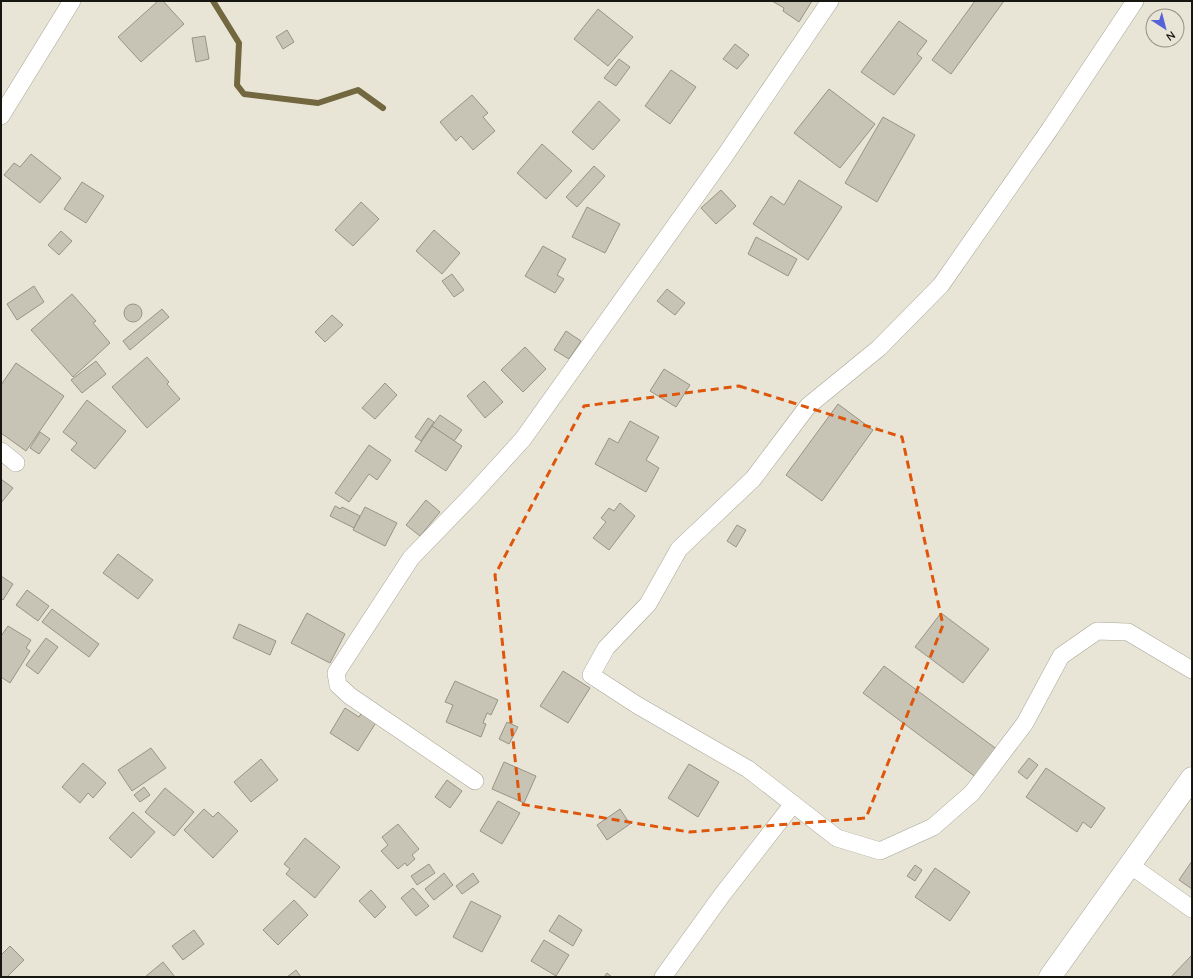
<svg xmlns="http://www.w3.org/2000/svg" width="1193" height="978" viewBox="0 0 1193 978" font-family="Quicksand,sans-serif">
  <rect width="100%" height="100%" fill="#e9e5d6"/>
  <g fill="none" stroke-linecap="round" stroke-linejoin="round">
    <path stroke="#72673f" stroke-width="6" d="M213 1 239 43 237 85 244 94 318 103 358 90 383 108"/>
  </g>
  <g fill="#c8c4b5" stroke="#979486">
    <path d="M158 1H163L184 24 141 62 118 37Z"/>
    <path d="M772 1H812L799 22 783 11 784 8Z"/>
    <path d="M975 1H1004L951 74 932 60Z"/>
    <path d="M598 9 633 37 608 66 574 39Z"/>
    <path d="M899 21 927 41 917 54 922 58 894 95 861 72Z"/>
    <path d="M287 30 294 42 283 49 276 37Z"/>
    <path d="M205 36 209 59 196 62 192 38Z"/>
    <path d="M735 44 749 55 737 69 723 59Z"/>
    <path d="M619 59 630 67 616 86 604 78Z"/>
    <path d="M671 70 696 87 670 124 645 106Z"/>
    <path d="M829 89 875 124 840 168 794 133Z"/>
    <path d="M472 95 488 113 483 117 495 131 473 150 461 136 456 141 440 122Z"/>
    <path d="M599 101 620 120 593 150 572 132Z"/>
    <path d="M883 117 915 135 877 202 845 183Z"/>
    <path d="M542 144 572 171 546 199 517 173Z"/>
    <path d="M31 154 61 178 40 203 4 175 14 163 20 167Z"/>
    <path d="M594 166 605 176 577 207 566 197Z"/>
    <path d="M799 180 842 207 808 260 753 224 771 196 784 205Z"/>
    <path d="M82 182 104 196 86 223 64 209Z"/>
    <path d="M721 190 736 206 716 224 701 208Z"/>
    <path d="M361 202 379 219 353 246 335 230Z"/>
    <path d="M587 207 620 224 605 253 572 237Z"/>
    <path d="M434 230 460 253 442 274 416 251Z"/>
    <path d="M61 231 72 241 59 255 48 245Z"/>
    <path d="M756 237 797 259 788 276 748 254Z"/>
    <path d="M543 246 566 259 557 275 564 279 555 293 525 276Z"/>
    <path d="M452 274 464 290 454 297 442 281Z"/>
    <path d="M34 286 44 302 17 320 7 304Z"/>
    <path d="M667 289 685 303 675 315 657 301Z"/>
    <path d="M72 294 96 321 93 323 110 343 73 377 31 330Z"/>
    <circle cx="133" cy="313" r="9"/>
    <path d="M162 309 169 317 130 350 123 341Z"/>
    <path d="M332 315 343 325 325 342 315 332Z"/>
    <path d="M566 331 581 341 569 359 554 350Z"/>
    <path d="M525 347 546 369 523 392 501 370Z"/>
    <path d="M147 357 169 382 167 384 180 399 147 428 112 387Z"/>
    <path d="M96 361 106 374 82 393 71 380Z"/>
    <path d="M16 363 64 396 26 451 1 433V385Z"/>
    <path d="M664 369 690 385 676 407 650 391Z"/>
    <path d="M484 381 503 402 485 418 467 396Z"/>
    <path d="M385 383 397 395 375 419 362 408Z"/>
    <path d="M87 400 126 431 95 469 71 450 77 443 63 432Z"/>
    <path d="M838 404 873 430 822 501 786 475Z"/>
    <path d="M440 415 462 430 454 441 432 426Z"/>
    <path d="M428 418 434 422 421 441 415 437Z"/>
    <path d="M630 421 659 437 646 460 659 468 646 492 595 464 609 438 618 443Z"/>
    <path d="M432 426 462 446 446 471 415 451Z"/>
    <path d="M40 432 50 439 39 454 30 448Z"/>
    <path d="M369 445 391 460 377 480 369 474 349 502 335 493Z"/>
    <path d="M1 479 13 488 1 503Z"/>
    <path d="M426 500 440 512 420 536 406 525Z"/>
    <path d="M620 503 635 516 609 550 593 538 606 522 601 518 609 508 614 511Z"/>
    <path d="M335 506 341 509 342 507 360 516 354 528 330 516Z"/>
    <path d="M365 507 397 523 385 546 353 530Z"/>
    <path d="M737 525 746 530 736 547 727 541Z"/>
    <path d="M118 554 153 580 138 599 103 573Z"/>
    <path d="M1 576 13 584 3 600 1 598Z"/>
    <path d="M27 590 49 606 38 621 16 605Z"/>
    <path d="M52 609 99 644 89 657 42 622Z"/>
    <path d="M307 613 345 634 330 663 291 643Z"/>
    <path d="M941 613 989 649 963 683 915 647Z"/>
    <path d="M239 624 276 641 270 655 233 638Z"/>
    <path d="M8 626 31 640 26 648 30 651 10 683 1 677V636Z"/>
    <path d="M46 638 58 647 38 674 26 665Z"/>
    <path d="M884 666 998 750 977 778 863 693Z"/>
    <path d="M563 671 590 688 568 723 540 706Z"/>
    <path d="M455 681 498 700 491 715 487 713 483 723 486 724 481 737 446 722 453 705 445 702Z"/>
    <path d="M345 708 359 717 362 712 377 721 358 751 330 733Z"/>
    <path d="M507 722 518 727 509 744 499 739Z"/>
    <path d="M151 748 166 768 132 791 118 770Z"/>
    <path d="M1029 758 1038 765 1027 779 1018 772Z"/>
    <path d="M261 759 278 780 251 802 234 782Z"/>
    <path d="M504 762 536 776 524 803 492 789Z"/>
    <path d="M83 763 106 783 93 798 88 793 80 803 62 787Z"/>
    <path d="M689 764 719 782 698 817 668 798Z"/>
    <path d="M1046 768 1105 808 1091 828 1083 822 1077 832 1026 797Z"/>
    <path d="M447 780 462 791 450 808 435 797Z"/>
    <path d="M144 787 150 795 140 802 134 795Z"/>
    <path d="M165 788 194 812 174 836 145 812Z"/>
    <path d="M498 801 520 813 502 844 480 831Z"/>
    <path d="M204 809 213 817 218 812 238 831 213 858 184 830Z"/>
    <path d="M620 809 630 824 607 840 597 825Z"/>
    <path d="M133 812 155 832 131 858 109 838Z"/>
    <path d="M398 824 419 849 412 855 415 859 407 866 405 863 398 869 381 851 388 845 382 837Z"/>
    <path d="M305 838 340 867 315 898 286 874 290 869 284 864Z"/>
    <path d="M1192 861V889L1179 880Z"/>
    <path d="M429 864 435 873 417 885 411 876Z"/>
    <path d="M915 865 922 870 915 881 907 876Z"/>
    <path d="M935 868 970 892 950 921 915 897Z"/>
    <path d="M444 873 453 885 434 900 425 889Z"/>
    <path d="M473 873 479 882 462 894 456 886Z"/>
    <path d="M413 888 429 906 416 916 401 898Z"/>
    <path d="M371 890 386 907 375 918 359 901Z"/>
    <path d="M294 900 308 915 278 945 263 930Z"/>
    <path d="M471 901 501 916 482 952 453 937Z"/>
    <path d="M559 915 582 930 573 946 549 931Z"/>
    <path d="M194 930 204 944 183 960 172 946Z"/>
    <path d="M544 940 569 955 556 976 531 961Z"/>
    <path d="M10 946 24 960 7 977H1V955Z"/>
    <path d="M1192 955V977H1171Z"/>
    <path d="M163 962 175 977H145Z"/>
    <path d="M296 970 301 977H287Z"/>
    <path d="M607 973 612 977H604Z"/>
  </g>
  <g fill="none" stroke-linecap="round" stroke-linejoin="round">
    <g stroke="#a8a596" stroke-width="18">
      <g id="street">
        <path d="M1135 1 1050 129 941 285 879 348 808 406 753 479 679 549 648 604 606 648 591 675 637 705 748 769 837 838 880 851 933 827 972 793 1025 723 1061 656 1097 631 1128 632 1192 670"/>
        <path d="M1 116 72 1"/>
        <path d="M1 451 16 463"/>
        <path d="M475 781 350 696 338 685 336 673 411 558 472 495 523 439 724 157 830 1"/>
        <path d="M1130 865 1192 909"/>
        <path d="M663 977 722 895 793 804"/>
      </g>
    </g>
    <g stroke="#a8a596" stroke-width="23">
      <path id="secondary" d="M1050 977 1192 778"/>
    </g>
    <use href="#street" stroke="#fff" stroke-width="17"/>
    <use href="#secondary" stroke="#fff" stroke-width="22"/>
  </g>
  <path fill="none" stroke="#de560c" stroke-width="3" stroke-dasharray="8 5" stroke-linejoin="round" d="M739 386 902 437 943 625 866 818 689 832 520 804 495 575 584 406Z"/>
  <rect width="1193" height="978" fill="none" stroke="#181611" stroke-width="4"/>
  <g transform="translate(1165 28) rotate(144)"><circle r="19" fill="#e9e5d6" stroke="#959287"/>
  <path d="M0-3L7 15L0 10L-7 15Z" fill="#5662d8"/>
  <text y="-6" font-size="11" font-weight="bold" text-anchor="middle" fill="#181611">N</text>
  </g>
</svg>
